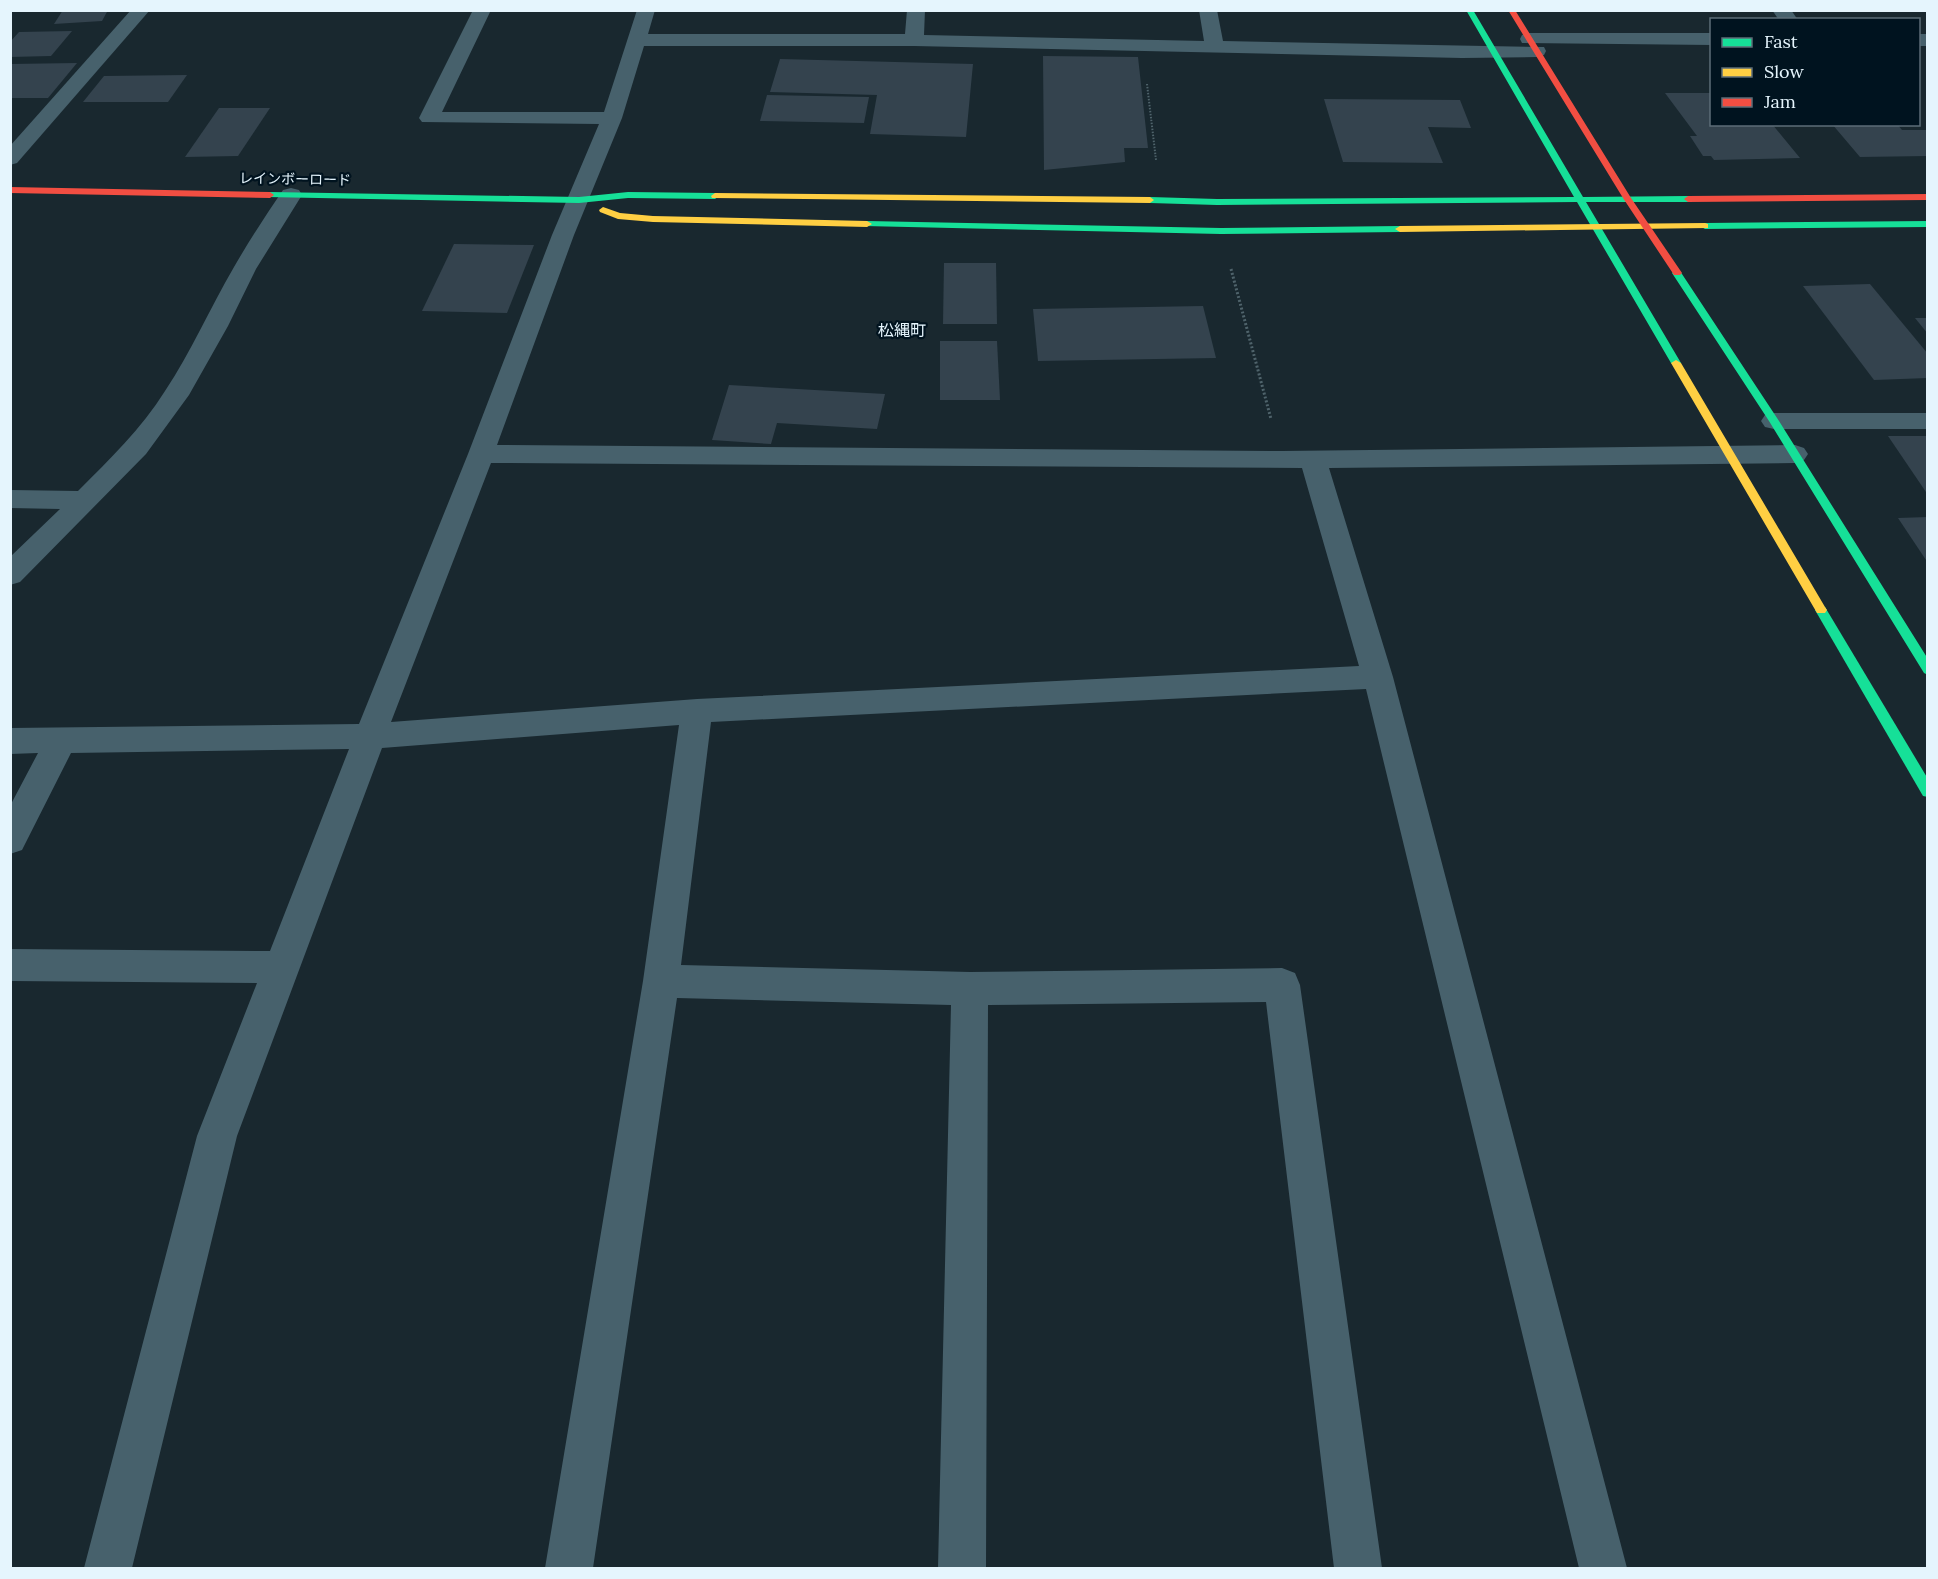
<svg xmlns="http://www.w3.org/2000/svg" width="1938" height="1579" viewBox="0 0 1938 1579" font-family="Lora,'Noto Sans JP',serif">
  <rect width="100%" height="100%" fill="#19282f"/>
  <g fill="#34434e">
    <path d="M63 10H108L102 21 54 24Z"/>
    <path d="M72 31 51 56 10 57V42L19 32Z"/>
    <path d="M1043 56 1138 57 1148 148H1124L1125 162 1044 170Z"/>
    <path d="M780 59 973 64 966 137 870 134 877 95 770 92Z"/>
    <path d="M77 63 48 98H10V64Z"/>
    <path d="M187 75 168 102H83L104 76Z"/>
    <path d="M1665 93H1712V124H1772L1800 158 1714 160 1711 156H1703L1690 136H1697Z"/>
    <path d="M767 95 869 97 864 123 760 121Z"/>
    <path d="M1324 99 1460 100 1471 128 1428 127 1443 163 1343 162Z"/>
    <path d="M219 108H270L238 156 185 157Z"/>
    <path d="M1832 124H1897L1902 130H1928V156L1860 157Z"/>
    <path d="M454 244 534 245 507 313 422 311Z"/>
    <path d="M944 263H996L997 324H943Z"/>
    <path d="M1870 284 1928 354V378L1874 380 1803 286Z"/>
    <path d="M1203 306 1216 358 1038 361 1033 309Z"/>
    <path d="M1915 318H1928V334Z"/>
    <path d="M940 341H997L1000 400H940Z"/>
    <path d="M729 385 885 394 877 429 777 423 771 444 712 440Z"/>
    <path d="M1888 436H1928V495Z"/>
    <path d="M1928 517V563L1898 518Z"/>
  </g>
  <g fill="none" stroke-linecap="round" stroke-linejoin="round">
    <path stroke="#4f636b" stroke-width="2" stroke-dasharray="1.5 1.5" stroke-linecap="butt" d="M1147 84 1156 160"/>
    <path stroke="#4f636b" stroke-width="3" stroke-dasharray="2 2" stroke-linecap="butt" d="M1231 269 1271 419"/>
    <g fill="#47616c" fill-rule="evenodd">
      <path d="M131 10H150L17 163 10 165V146Z"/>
      <path d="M473 10H491L442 112H604L637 10H655L648 34H905L907 10H925L924 35 1204 41 1199 10H1217L1223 41 1544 47 1546 51 1544 55 1537 57 1462 58 914 46H644L622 118 574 235 497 445 1282 451 1795 445 1804 448 1808 454 1804 460 1795 463 1329 468 1393 677 1627 1568H1579L1366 689 711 722 681 965 970 972 1282 968 1295 973 1300 985 1382 1568H1334L1266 1002 988 1005 986 1568H938L951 1005 677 998 593 1568H545L643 981 679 725 382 748 237 1136 132 1568H84L197 1136 257 983 10 981V949L270 951 349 749 71 753 22 850 10 854V806L38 753 10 754V728L359 724 468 454 552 235 599 124 422 122 419 118ZM491 463 1302 468 1359 666 697 699 391 722Z"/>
      <path d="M1772 10H1791L1798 20H1779Z"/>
      <path d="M1529 33H1712V45L1522 43 1520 39 1522 35Z"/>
      <rect x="1918" y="34" width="10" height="12"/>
      <path d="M291 188 299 190 302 195 256 269 228 326 189 395 146 454 20 582 10 585V557L60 509 10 508V490L78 491C110 459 141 429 165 391 191 352 210 308 234 267 249 241 266 215 283 190Z"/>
      <path d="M1774 413H1928V429H1774L1765 427 1761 421 1765 415Z"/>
    </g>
    <g fill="#16e098" fill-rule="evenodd">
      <path d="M1466 10H1473L1583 197 1688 196 1692 199 1688 202H1586L1681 363 1680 365 1676 366 1671 363 1577 202 1217 205 1150 203 1146 200 1150 197 1217 199 1574 197Z"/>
      <path d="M270 192 579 197 628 192 715 193 719 196 715 199 628 198 579 203 267 197 266 195Z"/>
      <path d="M867 221 1221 228 1400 226 1405 229 1400 232 1221 234 864 226V222Z"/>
      <path d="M1928 221V227L1705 229 1700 226 1705 223Z"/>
      <path d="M1674 271H1680L1779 421 1928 659V675L1924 673 1769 421 1672 273Z"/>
      <path d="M1821 606 1825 607 1928 779V797L1923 796 1815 610Z"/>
    </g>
    <g fill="#ffcf43" fill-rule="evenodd">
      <path d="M715 193 1150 197 1154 200 1150 203 712 198 711 196Z"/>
      <path d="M603 207 620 213 653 216 867 221 872 224 867 227 653 222 618 219 600 212 599 210Z"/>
      <path d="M1705 223 1708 224V228L1400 232 1395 229 1400 226Z"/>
      <path d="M1676 360 1681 363 1825 607 1827 610 1825 613H1817L1671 363Z"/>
    </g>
    <g fill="#f24e42" fill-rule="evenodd">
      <path d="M1508 10H1515L1631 198 1682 273 1680 275H1674L1623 198Z"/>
      <path d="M10 187 270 192 274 195 270 198 10 193Z"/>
      <path d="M1928 194V200L1688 202 1684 199 1688 196Z"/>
    </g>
  </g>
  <g text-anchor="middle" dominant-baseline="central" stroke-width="4.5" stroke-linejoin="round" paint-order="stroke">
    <g font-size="14" fill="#e5f5fd" stroke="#00131f">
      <text transform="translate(295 179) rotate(1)">レインボーロード</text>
    </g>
    <g font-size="16" fill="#e5f5fd" stroke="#00131f">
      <text x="902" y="330">松縄町</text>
    </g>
  </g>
  <rect width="1938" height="1579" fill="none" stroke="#e5f5fd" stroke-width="24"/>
  <rect x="1710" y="18" width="210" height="108" fill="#00131f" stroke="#5c6d78" stroke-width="1.5"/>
  <rect x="1722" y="38" width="30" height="9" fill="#16e098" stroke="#5c6d78" stroke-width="1.5"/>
  <text x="1764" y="48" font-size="18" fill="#e5f5fd">Fast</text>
  <rect x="1722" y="68" width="30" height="9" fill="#ffcf43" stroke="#5c6d78" stroke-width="1.5"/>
  <text x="1764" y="78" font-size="18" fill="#e5f5fd">Slow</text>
  <rect x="1722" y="98" width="30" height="9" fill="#f24e42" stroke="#5c6d78" stroke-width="1.5"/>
  <text x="1764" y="108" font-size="18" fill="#e5f5fd">Jam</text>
</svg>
